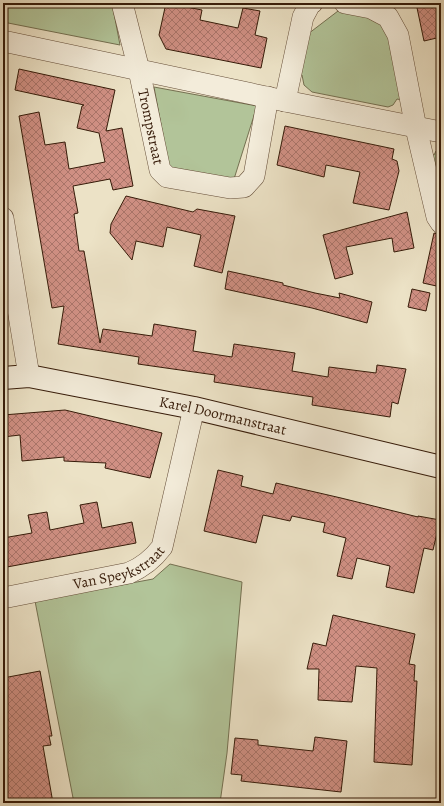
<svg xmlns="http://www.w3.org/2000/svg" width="444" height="806" viewBox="0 0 444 806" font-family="Alegreya,serif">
  <defs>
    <pattern id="building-cross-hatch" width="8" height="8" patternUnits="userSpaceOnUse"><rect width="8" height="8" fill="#d09084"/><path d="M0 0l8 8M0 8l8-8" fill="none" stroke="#aa756a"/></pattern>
  </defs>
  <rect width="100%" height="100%" fill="#ece2c6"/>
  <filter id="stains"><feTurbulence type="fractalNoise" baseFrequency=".005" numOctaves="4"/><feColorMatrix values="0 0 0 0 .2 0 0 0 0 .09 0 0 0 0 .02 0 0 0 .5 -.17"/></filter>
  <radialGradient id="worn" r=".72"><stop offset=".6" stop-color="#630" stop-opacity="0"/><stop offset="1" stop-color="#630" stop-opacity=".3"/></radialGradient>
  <g fill="#b2c499" stroke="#747051">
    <path d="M3 3H112L120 45 3 22Z"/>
    <path d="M338 11 375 19 386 27 402 100 397 99 393 105 388 107 312 92 304 85 302 75 296 74 304 37Z"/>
    <path d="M154 87 257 106 234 179 169 168Z"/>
    <path d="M441 147V200L429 154 434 155 436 151Z"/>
    <path d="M170 564 242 582 227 753 220 803H74L35 601 153 579Z"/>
  </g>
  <g fill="url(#building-cross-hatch)" stroke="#361b09">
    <path d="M166 3 202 10 200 20 238 28 243 8 260 11 255 35 267 38 261 68 166 49 159 35Z"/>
    <path d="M416 3H441V37L424 41Z"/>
    <path d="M19 69 115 90 106 131 122 128 133 186 113 190 110 179 73 186 78 213 74 214 79 251H84L100 343 103 329 152 336 154 324 196 331 193 351 232 357 234 344 295 353 292 371 328 377 329 367 376 373 377 365 406 369 398 404 392 402 390 417 312 405 313 397 214 382 215 375 138 364 139 357 58 344 64 306 52 308 19 116 39 112 45 145 65 142 69 169 105 162 99 133 77 128 82 106 84 105 15 90Z"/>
    <path d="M285 126 394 149 392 159 397 161 399 171 389 210 353 203 360 172 326 165 324 177 277 165Z"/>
    <path d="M126 196 193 212 197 209 235 216 222 273 194 266 201 235 167 227 163 247 136 241 132 260 110 233 111 224Z"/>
    <path d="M407 212 414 248 394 252 392 238 346 247 353 274 335 279 323 235Z"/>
    <path d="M434 233 441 235V287L423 283Z"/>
    <path d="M228 271 283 283V285L315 293 340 298 339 293 372 302 367 323 312 308 225 289Z"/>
    <path d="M412 289 430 293 426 311 408 307Z"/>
    <path d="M65 410 162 433 150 478 105 468 106 463 64 461V457L22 461 20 435 3 437V415Z"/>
    <path d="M218 470 243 476 241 486 273 494 276 483 341 498 418 517V516L440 520 433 550 424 548 414 593 386 587 390 566 357 558 352 579 337 576 346 538 323 532 325 523 292 516 290 521 263 515 256 543 204 531Z"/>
    <path d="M97 502 102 528 132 522 136 543 7 567 3 538 32 533 28 515 47 512 50 530 84 523 80 505Z"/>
    <path d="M333 615 415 634 409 664 415 665 414 681H417L412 765 374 762 377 668 356 666 352 702 318 700 319 669H307L313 643 326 646Z"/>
    <path d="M40 671 52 736H49L51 745 43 746 53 803H3V678Z"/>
    <path d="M315 737 347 741 341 792 241 781 242 775 231 774 235 738 258 740V745L313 751Z"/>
  </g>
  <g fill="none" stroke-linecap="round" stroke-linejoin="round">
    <g stroke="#644d38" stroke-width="22">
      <g id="minor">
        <path id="s1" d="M122 3 139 70 160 170 167 177 230 188 244 187 254 176 268 97"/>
        <path d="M345 3 371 8 388 17 398 35 416 128 437 217 441 223"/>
        <path d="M3 41 285 101 441 132"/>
        <path d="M285 101 303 17 310 4 312 3"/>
        <path d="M3 218 29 376"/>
        <path id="s2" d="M3 598 129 573C143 567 153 559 162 547L194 408"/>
      </g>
    </g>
    <g stroke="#361b09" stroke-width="24">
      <g id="secondary">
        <path id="s3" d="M3 378 29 376 194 408 441 467"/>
      </g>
    </g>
    <use href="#minor" stroke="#f3ecda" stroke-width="21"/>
    <use href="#secondary" stroke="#f3ecda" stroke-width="22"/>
  </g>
  <g text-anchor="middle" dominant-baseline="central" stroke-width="3" stroke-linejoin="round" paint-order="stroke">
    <g font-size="15" fill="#361b09" stroke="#f3ecda">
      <text stroke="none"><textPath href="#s1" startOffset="127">Trompstraat</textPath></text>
      <text stroke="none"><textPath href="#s3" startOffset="224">Karel Doormanstraat</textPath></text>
      <text stroke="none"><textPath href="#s2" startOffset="121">Van Speykstraat</textPath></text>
    </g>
  </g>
  <rect width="444" height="806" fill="none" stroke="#ece2c6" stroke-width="16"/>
  <rect x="4" y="4" width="436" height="798" fill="none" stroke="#361b09" stroke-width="2"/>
  <rect x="8" y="8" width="428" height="790" fill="none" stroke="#361b09"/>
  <rect width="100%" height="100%" filter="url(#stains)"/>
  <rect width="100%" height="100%" fill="url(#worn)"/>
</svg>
